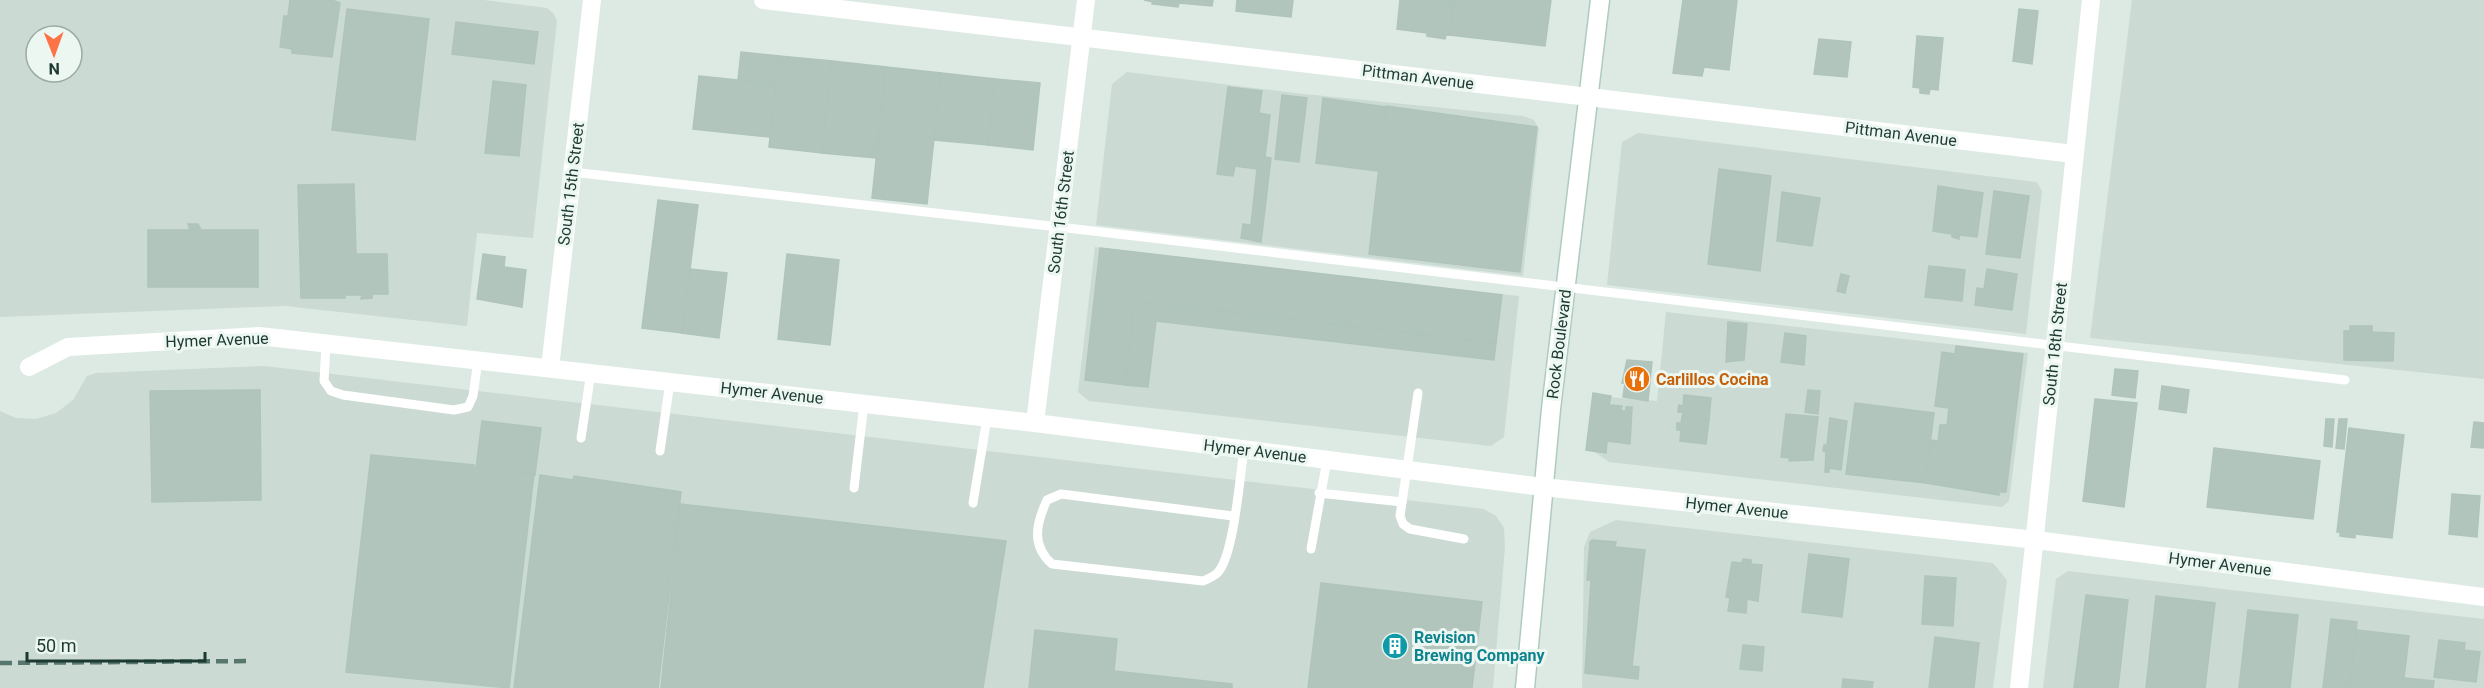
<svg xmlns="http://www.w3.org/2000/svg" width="2484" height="688" viewBox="0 0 2484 688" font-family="Roboto,sans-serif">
  <rect width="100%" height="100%" fill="#ddeae4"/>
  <g fill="#cbdad3" fill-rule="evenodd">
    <path d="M0 0H484L547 8 554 14 557 21 533 238 477 233 467 326 285 306 0 317ZM36 36H72V72H36Z"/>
    <path d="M2132 0H2484V379L2090 338Z"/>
    <path d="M1127 72 1295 93 1523 116 1534 120 1539 129 1523 276 1096 225 1112 84Z"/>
    <path d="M1638 133 2037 182 2042 191 2026 334 1607 285 1622 142Z"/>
    <path d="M1095 247 1519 296 1504 437 1491 446 1089 401 1078 392Z"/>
    <path d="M1666 312 2028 353 2009 501 2002 507 1609 462 1589 448 1595 396 1657 401Z"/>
    <path d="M264 366 1484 509 1496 516 1504 528 1505 547 1493 688H0V411L16 418 36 419 56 413 73 400 87 376 96 373Z"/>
    <path d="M1616 520 1993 563 2007 580 1993 688H1582L1584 547 1590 532Z"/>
    <path d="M2068 571 2484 619V688H2043L2056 579Z"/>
  </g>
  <g fill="#b2c5bd" stroke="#afc4bb" stroke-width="1.5">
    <path d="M290 0H332L340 3 332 57 292 53V49L280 47 284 16H288Z"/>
    <path d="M1144 0H1213L1212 6 1179 3 1178 7 1152 4 1153 2Z"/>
    <path d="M1237 0H1293L1291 17 1236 11Z"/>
    <path d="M1400 0H1454L1450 35H1446L1445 39 1427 36V33L1397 29Z"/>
    <path d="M1454 0H1551L1545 46 1450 35Z"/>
    <path d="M1683 0H1737L1729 70 1704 67 1702 76 1673 73Z"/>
    <path d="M347 9 429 19 415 140 332 130Z"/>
    <path d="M2019 9 2038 11 2032 64 2013 61Z"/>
    <path d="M456 22 538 32 534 64 452 54Z"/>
    <path d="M1917 36 1943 38 1938 90 1930 89 1929 94 1920 93V88L1913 87Z"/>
    <path d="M1819 39 1851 42 1847 77 1814 74Z"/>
    <path d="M741 52 779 56 776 84 738 80Z"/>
    <path d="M779 56 832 61 822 153 769 147Z"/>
    <path d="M832 61 886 67 876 158 822 153Z"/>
    <path d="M886 67 941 73 927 204 872 198Z"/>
    <path d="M941 73 995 79 988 145 934 140Z"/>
    <path d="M699 76 776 84 770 137 693 129Z"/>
    <path d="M995 79 1040 83 1033 150 988 145Z"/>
    <path d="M493 81 526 85 519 156 485 153Z"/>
    <path d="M1228 87 1262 91 1259 113 1270 115 1265 157 1271 158 1261 242 1241 238 1243 224 1251 225 1257 169 1235 166 1233 176 1217 174Z"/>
    <path d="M1282 95 1307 98 1299 162 1275 159Z"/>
    <path d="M1323 98 1385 107 1377 171 1316 163Z"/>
    <path d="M1386 106 1537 127 1520 272 1369 254Z"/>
    <path d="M1719 169 1771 176 1760 271 1708 264Z"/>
    <path d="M354 184 356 254H387L388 294H372V298L361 299 362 295H345V298H301L298 185Z"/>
    <path d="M1938 186 1983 193 1977 237 1959 235V239L1952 237V234L1933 231Z"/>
    <path d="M1994 191 2029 196 2020 258 1986 254Z"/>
    <path d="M1782 192 1820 198 1812 246 1777 241Z"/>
    <path d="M658 200 698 205 682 333 642 328Z"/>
    <path d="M188 224H198L201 230H258V287H148V230H190Z"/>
    <path d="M1100 248 1502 295 1496 343 1135 301 1125 385 1085 380Z"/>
    <path d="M483 254 505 257 504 267 526 270 522 307 477 299Z"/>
    <path d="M787 254 839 260 830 345 778 339Z"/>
    <path d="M1929 266 1965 270 1962 301 1925 297Z"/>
    <path d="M690 269 727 273 719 338 682 333Z"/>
    <path d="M1987 269 2017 274 2012 310 1975 305 1977 288 1984 289Z"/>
    <path d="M1841 274 1849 276 1845 293 1837 291Z"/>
    <path d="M1135 301 1496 343 1494 360 1156 321 1148 387 1125 385Z"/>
    <path d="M1728 322 1747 324 1744 360 1726 362Z"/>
    <path d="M2350 326H2372V332L2394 333 2393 361 2344 360V331H2350Z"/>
    <path d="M1785 333 1806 336 1804 365 1781 362Z"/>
    <path d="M1956 346 2023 354 2006 492H1999V495L1925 483 1931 440 1938 441 1940 425H1947L1949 408 1935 406 1942 352 1955 354Z"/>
    <path d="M1627 360 1652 362 1648 401 1623 397 1625 383H1622Z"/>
    <path d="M2115 369 2138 371 2135 398 2112 395Z"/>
    <path d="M2162 386 2189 390 2186 413 2159 409Z"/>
    <path d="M260 390 261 500 152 502 150 391Z"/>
    <path d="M1808 390 1820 391 1818 414 1805 412Z"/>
    <path d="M1593 393 1611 396 1609 405 1622 406 1621 411H1626V407H1632L1630 444 1607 441 1606 453 1586 450Z"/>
    <path d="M1684 395 1711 398 1709 420 1682 417 1683 412H1678L1679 405 1683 406Z"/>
    <path d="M2095 399 2137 403 2124 507 2083 501Z"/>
    <path d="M1855 403 1934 413 1925 483 1846 474Z"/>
    <path d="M1786 414 1818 417 1813 460 1789 461 1790 458 1781 457Z"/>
    <path d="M1682 417 1709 420 1706 444 1680 441 1681 430H1677V423H1681Z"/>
    <path d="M1830 418 1847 421 1841 470 1829 468V472H1825L1826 452 1823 451 1824 445H1827Z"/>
    <path d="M2326 419H2334L2332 447 2324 446Z"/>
    <path d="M2339 419H2347L2344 449 2336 448Z"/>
    <path d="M482 421 541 428 535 475 476 468Z"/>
    <path d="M2474 422 2484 423V448L2471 447Z"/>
    <path d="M2349 428 2404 435 2392 538 2355 534V538L2340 536V532H2337Z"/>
    <path d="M2214 448 2320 461 2313 519 2207 507Z"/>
    <path d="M371 455 474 465 473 467 534 474 509 688 346 672Z"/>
    <path d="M540 475 573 480 574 476 681 492 658 688H514Z"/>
    <path d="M2452 494 2480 496 2477 537 2449 534Z"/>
    <path d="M680 504 1006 541 983 688H661Z"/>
    <path d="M1592 540 1616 542 1615 547 1645 550 1632 666 1639 667 1638 679 1585 673 1591 580H1587L1590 542Z"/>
    <path d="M1809 554 1849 559 1842 617 1802 612Z"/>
    <path d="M1743 559 1751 560V564L1762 565 1758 601 1747 599 1746 613 1728 611 1730 598 1726 597 1732 562 1742 563Z"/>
    <path d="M1925 576 1956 578 1953 626 1922 624Z"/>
    <path d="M1321 583 1482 602 1472 688H1308Z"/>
    <path d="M2086 595 2128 600 2118 688H2074Z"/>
    <path d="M2156 596 2215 603 2205 688H2146Z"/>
    <path d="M2248 610 2298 615 2290 688H2239Z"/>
    <path d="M2331 619 2357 622 2350 688H2323Z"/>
    <path d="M1035 630 1117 639 1114 671 1232 684V688H1029Z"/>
    <path d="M2356 630 2409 636 2404 678 2434 681 2433 688H2350Z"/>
    <path d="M1935 637 1979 643 1974 688H1929Z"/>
    <path d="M2439 640 2465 643 2464 650 2480 652 2476 682 2434 677Z"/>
    <path d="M1743 645 1764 647 1762 671 1740 669Z"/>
    <path d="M1843 679 1873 682 1872 688H1842Z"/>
  </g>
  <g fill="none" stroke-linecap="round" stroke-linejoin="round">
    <g stroke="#afcbc0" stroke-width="21">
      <path id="secondary" d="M1525 688 1551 409 1600 0"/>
    </g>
    <g stroke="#fff" stroke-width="9">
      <path d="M572 172 1059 227 2345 380"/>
      <path d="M326 344 324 381 331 391 343 395 454 410 468 407 473 396 478 360"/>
      <path d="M1418 393 1400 516 1403 524 1410 529 1464 539"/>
      <path d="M581 438 591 372"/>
      <path d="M660 451 670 382"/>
      <path d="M854 488 864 404"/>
      <path d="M1319 493 1402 502"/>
      <path d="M973 503 987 418"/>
      <path d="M1233 516 1061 494 1047 500C1036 524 1031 545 1052 564L1203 581C1209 578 1216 576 1219 571 1234 552 1240 476 1244 449"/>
      <path d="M1311 549 1327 460"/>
    </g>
    <g stroke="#fff" stroke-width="18">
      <path d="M763 0 2074 154"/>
      <path d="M29 367 68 347 259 336 1035 423 1543 487 2036 540 2484 597"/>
      <path d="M550 368 592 0"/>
      <path d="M1035 423 1086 0"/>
      <path d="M2019 688 2091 0"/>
    </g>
    <use href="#secondary" stroke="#fff" stroke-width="18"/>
    <path stroke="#57766e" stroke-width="4.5" stroke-dasharray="12 6" stroke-linecap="butt" d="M0 663 251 661"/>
  </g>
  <defs>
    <g id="restaurant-disc" transform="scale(1.35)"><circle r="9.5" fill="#e8710a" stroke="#edf7f2"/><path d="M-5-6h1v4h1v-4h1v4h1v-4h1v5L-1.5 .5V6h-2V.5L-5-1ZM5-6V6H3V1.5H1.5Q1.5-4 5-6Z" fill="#fff"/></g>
    <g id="building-disc" transform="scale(1.35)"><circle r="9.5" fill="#0f9aa8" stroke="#edf7f2"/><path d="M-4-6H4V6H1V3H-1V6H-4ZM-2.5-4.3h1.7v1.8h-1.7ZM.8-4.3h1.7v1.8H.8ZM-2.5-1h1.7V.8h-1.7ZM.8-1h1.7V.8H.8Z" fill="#fff"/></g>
  </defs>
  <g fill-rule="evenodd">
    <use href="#restaurant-disc" x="1637" y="379"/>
    <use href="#building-disc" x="1395" y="646"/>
  </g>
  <g text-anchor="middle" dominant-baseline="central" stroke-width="6" stroke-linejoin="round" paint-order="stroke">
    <g font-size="16" fill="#1d3a32" stroke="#edf7f2">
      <text transform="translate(1418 77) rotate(7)">Pittman Avenue</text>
      <text transform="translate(1901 134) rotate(7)">Pittman Avenue</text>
      <text transform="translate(571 184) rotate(-83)">South 15th Street</text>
      <text transform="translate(1061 212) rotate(-83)">South 16th Street</text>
      <text transform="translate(217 340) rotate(-2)">Hymer Avenue</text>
      <text transform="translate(1559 344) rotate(-83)">Rock Boulevard</text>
      <text transform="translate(2055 344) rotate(-84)">South 18th Street</text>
      <text transform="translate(772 393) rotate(6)">Hymer Avenue</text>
      <text transform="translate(1255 451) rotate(7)">Hymer Avenue</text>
      <text transform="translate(1737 508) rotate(6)">Hymer Avenue</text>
      <text transform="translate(2220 564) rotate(7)">Hymer Avenue</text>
    </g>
    <g font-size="16" font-weight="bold" fill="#c56008" stroke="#edf7f2" text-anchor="start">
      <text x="1656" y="379">Carlillos Cocina</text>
    </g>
    <g font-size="16" font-weight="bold" fill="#0d838f" stroke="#edf7f2" text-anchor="start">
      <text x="1414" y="637">Revision<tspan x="1414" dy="18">Brewing Company</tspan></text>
    </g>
  </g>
  <g transform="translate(54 54) rotate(179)"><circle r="28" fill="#edf7f2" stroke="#9aaba5" stroke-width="1.5"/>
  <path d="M0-4.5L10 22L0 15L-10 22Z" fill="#fc7348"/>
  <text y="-9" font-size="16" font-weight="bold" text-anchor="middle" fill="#1d3a32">N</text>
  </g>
  <path d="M27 652v9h178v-9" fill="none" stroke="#1d3a32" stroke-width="3"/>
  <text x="36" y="652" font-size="18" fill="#1d3a32" stroke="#edf7f2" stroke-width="4.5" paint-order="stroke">50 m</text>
</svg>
